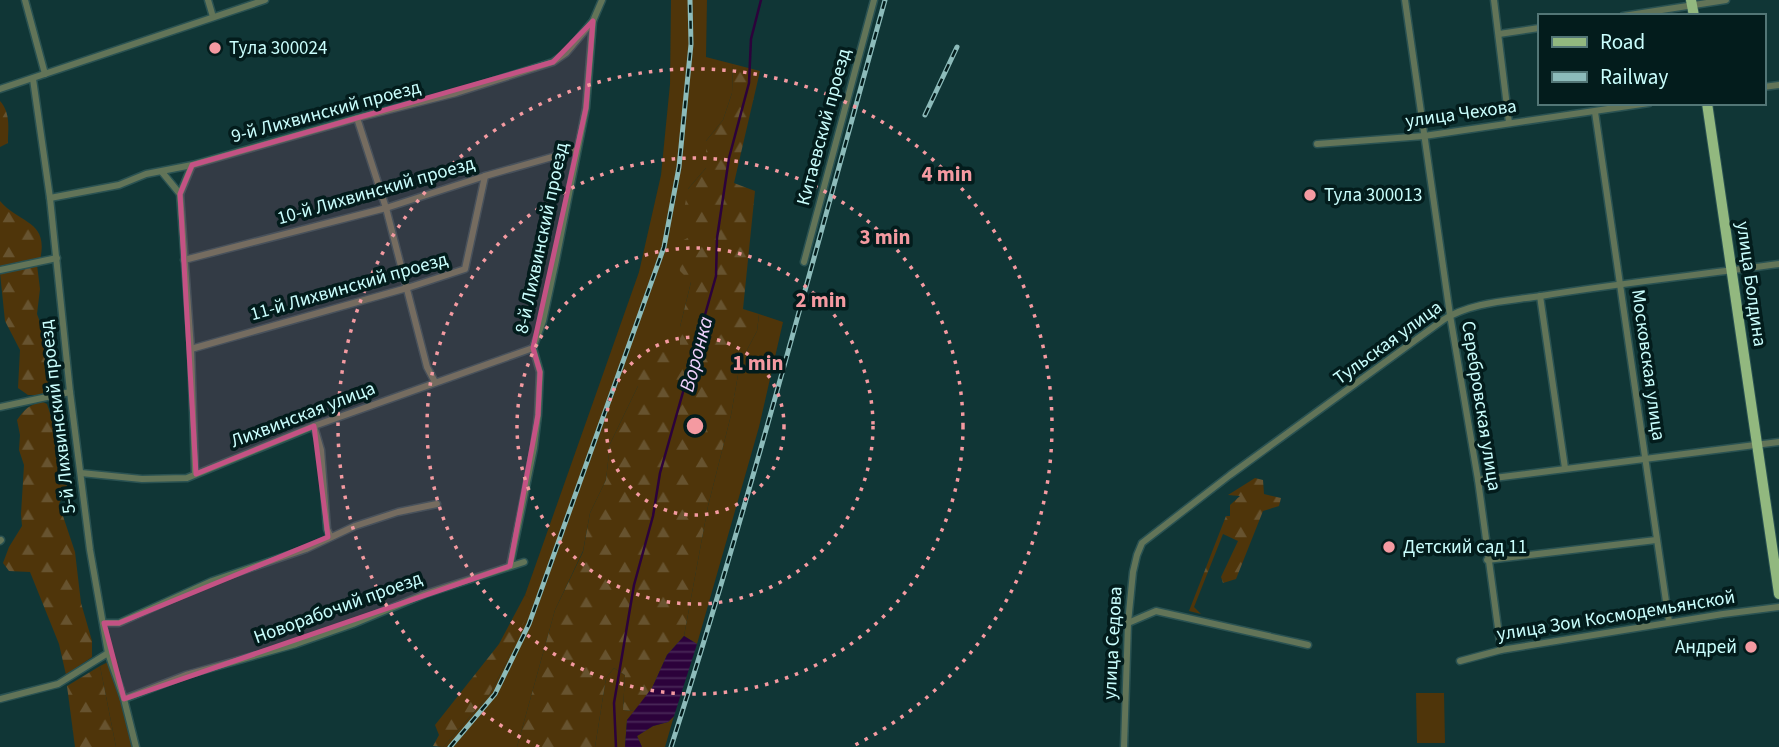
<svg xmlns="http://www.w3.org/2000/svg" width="1779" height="747" viewBox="0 0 1779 747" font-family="'Source Sans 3',sans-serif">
  <defs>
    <pattern id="forest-firs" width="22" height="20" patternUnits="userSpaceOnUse" patternTransform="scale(1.75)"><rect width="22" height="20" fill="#4f350a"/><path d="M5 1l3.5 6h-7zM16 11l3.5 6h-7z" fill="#67532f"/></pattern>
    <pattern id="water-rules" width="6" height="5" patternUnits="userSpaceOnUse" patternTransform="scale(1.75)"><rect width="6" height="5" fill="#2c023b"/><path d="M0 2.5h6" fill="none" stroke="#492858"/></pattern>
  </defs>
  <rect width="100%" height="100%" fill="#103636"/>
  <g fill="#4f350a">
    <path d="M671 0H707L706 57 733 64 732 93 723 120 706 141V168L688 189 696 234 691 282 680 327V353L638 386 610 444 606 480 590 513 583 551 555 610 517 747H443L489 695 506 663 532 601 525 595 639 272 661 175 670 84Z"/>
    <path d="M759 314 783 322 759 427 697 644 684 636 708 506 731 415 740 363 757 331Z"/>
    <path d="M116 658 138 747H116L100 666Z"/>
    <path d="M614 668 625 675 623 710 635 711 627 720 625 747H595L606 678Z"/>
    <path d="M1416 693H1444L1445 743H1417Z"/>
    <path d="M674 716 665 747H642L637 736 653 726 668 722Z"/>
  </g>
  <g fill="url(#forest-firs)">
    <path d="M733 64 760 71 734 183 755 191 743 309 759 314 757 331 740 363 731 415 708 506 684 636 667 655 652 688 635 711 623 710 625 675 614 668 606 678 595 747H517L555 610 583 552 590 513 606 480 610 444 638 386 635 369 645 351 680 353V327L691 282 680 271 676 244 695 234 682 220 688 189 706 168V141L723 120 732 93Z"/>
    <path d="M0 101C11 113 8 129 8 143L0 147Z"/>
    <path d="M0 201C21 225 49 220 40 260L0 268Z"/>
    <path d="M37 265 40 289 37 314 43 330 45 356 50 372V386L48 391 42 395H28L18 388 20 350 5 321 0 273Z"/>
    <path d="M43 402 47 404 59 441 67 487 59 504 75 552 81 603 92 641V657L66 675 59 644 30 572 9 571 3 563 9 547 22 526 21 514 24 465 19 450 20 435 17 420C24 410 29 404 43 402Z"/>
    <path d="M1255 478 1263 480 1264 494 1281 498 1279 506 1263 511 1236 579 1223 583 1221 577 1238 541 1223 534 1194 607 1201 614 1189 611 1226 516H1230V505L1240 496 1228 495Z"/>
    <path d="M525 595 533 601 506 663 489 695 443 747 433 746 439 735 435 725 499 644Z"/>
    <path d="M100 666 116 747H75L67 686Z"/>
  </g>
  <path fill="url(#water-rules)" d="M684 636 697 644 674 716 668 722 653 726 637 736 642 747H625L627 720 652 688 667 655Z"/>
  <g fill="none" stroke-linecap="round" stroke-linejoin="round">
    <path stroke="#2c023b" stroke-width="2.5" d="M616 747 614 703 634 585 653 516 660 473 716 276 717 238 729 158 749 83 751 39 761 0"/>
    <g stroke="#2a5252" stroke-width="9">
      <g id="minor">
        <path d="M25 0 45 74"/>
        <path d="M208 0 213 17"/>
        <path d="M1405 0 1450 315 1478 480 1501 650"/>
        <path d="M1494 0 1509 123"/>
        <path d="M1623 16 1726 0"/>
        <path d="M1499 34 1539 28"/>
        <path d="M33 79 50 198 70 392 90 550 108 653 124 699 136 747"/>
        <path d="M1763 87 1779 85"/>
        <path d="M0 89 265 0"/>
        <path d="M1595 112 1669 622"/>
        <path d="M357 118 386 208 427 367 435 382"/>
        <path d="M1317 144 1424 136 1649 103"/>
        <path d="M162 172 180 194 191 349 195 474"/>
        <path d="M180 194 192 165"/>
        <path d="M50 198 119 185 146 174 192 165 361 117 456 93 553 62 566 53 593 21"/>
        <path d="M184 260 386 208 485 176 577 150"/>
        <path d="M804 262 874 0"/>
        <path d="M0 270 57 258"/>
        <path d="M1540 296 1565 468"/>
        <path d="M191 349 407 288 465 269 485 176"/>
        <path d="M0 407 70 392"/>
        <path d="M314 426 321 450 327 529 330 536"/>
        <path d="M81 473 142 479 187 478 314 426 533 348"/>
        <path d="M1478 480 1779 442"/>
        <path d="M0 541 1 540"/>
        <path d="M1487 560 1656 540"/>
        <path d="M510 566 534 448 538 415 540 372 533 348 543 321 556 260 586 108 593 21 602 0"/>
        <path d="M104 623H119L212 581 306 549 355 526 398 512 437 504"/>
        <path d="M1128 623 1156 611 1308 645"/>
        <path d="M1460 661 1501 650 1723 614 1779 607"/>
        <path d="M0 699 58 684 108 653"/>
        <path d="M124 699 186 675 296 644 353 624 425 594 524 562"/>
        <path d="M1124 747 1128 623 1133 572 1137 555 1142 543 1230 475 1443 320C1471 302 1509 301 1541 296 1620 283 1700 275 1779 264"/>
      </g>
    </g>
    <g stroke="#2a5252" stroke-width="12">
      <g id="primary">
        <path d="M1691 0 1694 16"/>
        <path d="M1707 103 1779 594"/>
      </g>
    </g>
    <use href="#minor" stroke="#627458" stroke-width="6"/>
    <use href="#primary" stroke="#92b87f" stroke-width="10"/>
    <g stroke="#8cbbba" stroke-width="5">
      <g id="rail">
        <path d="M925 115 957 47"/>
        <path d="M450 747 495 694 529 624 664 247 679 167 691 44 690 0"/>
        <path d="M671 747C750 500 816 249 885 0"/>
      </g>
    </g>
    <use href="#rail" stroke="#031c1c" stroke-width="2.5" stroke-dasharray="8" stroke-linecap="butt"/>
  </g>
  <path fill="#c45284" fill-opacity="0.2" stroke="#c45284" stroke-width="5" stroke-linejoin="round" d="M593 21 586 108 533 348 540 372 538 415 510 566 124 699 104 623H119L328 537 314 426 196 474 180 194 192 165 553 62Z"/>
  <g fill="none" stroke="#f49aa1" stroke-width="3.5" stroke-dasharray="3.5 7">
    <circle cx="695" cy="426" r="89"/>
    <circle cx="695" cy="426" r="178"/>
    <circle cx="695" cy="426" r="268"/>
    <path d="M539 747A357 357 0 1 1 851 747"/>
  </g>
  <g fill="#f49aa1" stroke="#031c1c" stroke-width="2.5">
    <circle cx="215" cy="48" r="7"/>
    <circle cx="1310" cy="195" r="7"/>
    <circle cx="1389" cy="547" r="7"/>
    <circle cx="1751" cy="647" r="7"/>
  </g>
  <g text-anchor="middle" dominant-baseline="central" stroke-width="7" stroke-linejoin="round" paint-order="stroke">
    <g font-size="19" fill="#cafefd" stroke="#031c1c" text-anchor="start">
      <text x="229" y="48">Тула 300024</text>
      <text x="1324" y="195">Тула 300013</text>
      <text x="1403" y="547">Детский сад 11</text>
      <text x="1737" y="647" text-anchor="end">Андрей</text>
    </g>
    <g font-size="19" fill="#cafefd" stroke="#031c1c">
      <text transform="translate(326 112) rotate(-15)">9-й Лихвинский проезд</text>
      <text transform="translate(1461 114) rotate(-8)">улица Чехова</text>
      <text transform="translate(824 127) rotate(-75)">Китаевский проезд</text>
      <text transform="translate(376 191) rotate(-16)">10-й Лихвинский проезд</text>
      <text transform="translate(542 238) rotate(-78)">8-й Лихвинский проезд</text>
      <text transform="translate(1751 284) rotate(82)">улица Болдина</text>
      <text transform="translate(349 287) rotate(-16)">11-й Лихвинский проезд</text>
      <text transform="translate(1388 343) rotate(-36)">Тульская улица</text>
      <text transform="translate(1648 365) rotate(82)">Московская улица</text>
      <text transform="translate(1481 406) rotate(81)">Серебровская улица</text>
      <text transform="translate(303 415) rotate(-21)">Лихвинская улица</text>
      <text transform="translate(58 417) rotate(-97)">5-й Лихвинский проезд</text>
      <text transform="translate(338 608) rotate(-20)">Новорабочий проезд</text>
      <text transform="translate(1616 616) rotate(-9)">улица Зои Космодемьянской</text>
      <text transform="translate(1113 643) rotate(-87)">улица Седова</text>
    </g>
    <g font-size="21" font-style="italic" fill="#efd2fc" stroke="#031c1c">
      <text transform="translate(696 354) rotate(-75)">Воронка</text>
    </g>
  </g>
  <circle cx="695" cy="426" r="10" fill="#f49aa1" stroke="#031c1c" stroke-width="3.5"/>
  <g font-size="21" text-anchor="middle" font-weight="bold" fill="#f49aa1" stroke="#031c1c" stroke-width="7" stroke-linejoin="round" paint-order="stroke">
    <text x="947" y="181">4 min</text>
    <text x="885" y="244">3 min</text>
    <text x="821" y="307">2 min</text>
    <text x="758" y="370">1 min</text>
  </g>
  <rect x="1538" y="14" width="228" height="91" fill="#031c1c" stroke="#537676" stroke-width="2"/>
  <rect x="1552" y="37" width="35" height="10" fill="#92b87f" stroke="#537676" stroke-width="2"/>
  <text x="1600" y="49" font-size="21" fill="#cafefd">Road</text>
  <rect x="1552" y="72" width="35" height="10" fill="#8cbbba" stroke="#537676" stroke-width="2"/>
  <text x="1600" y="84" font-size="21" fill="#cafefd">Railway</text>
</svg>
